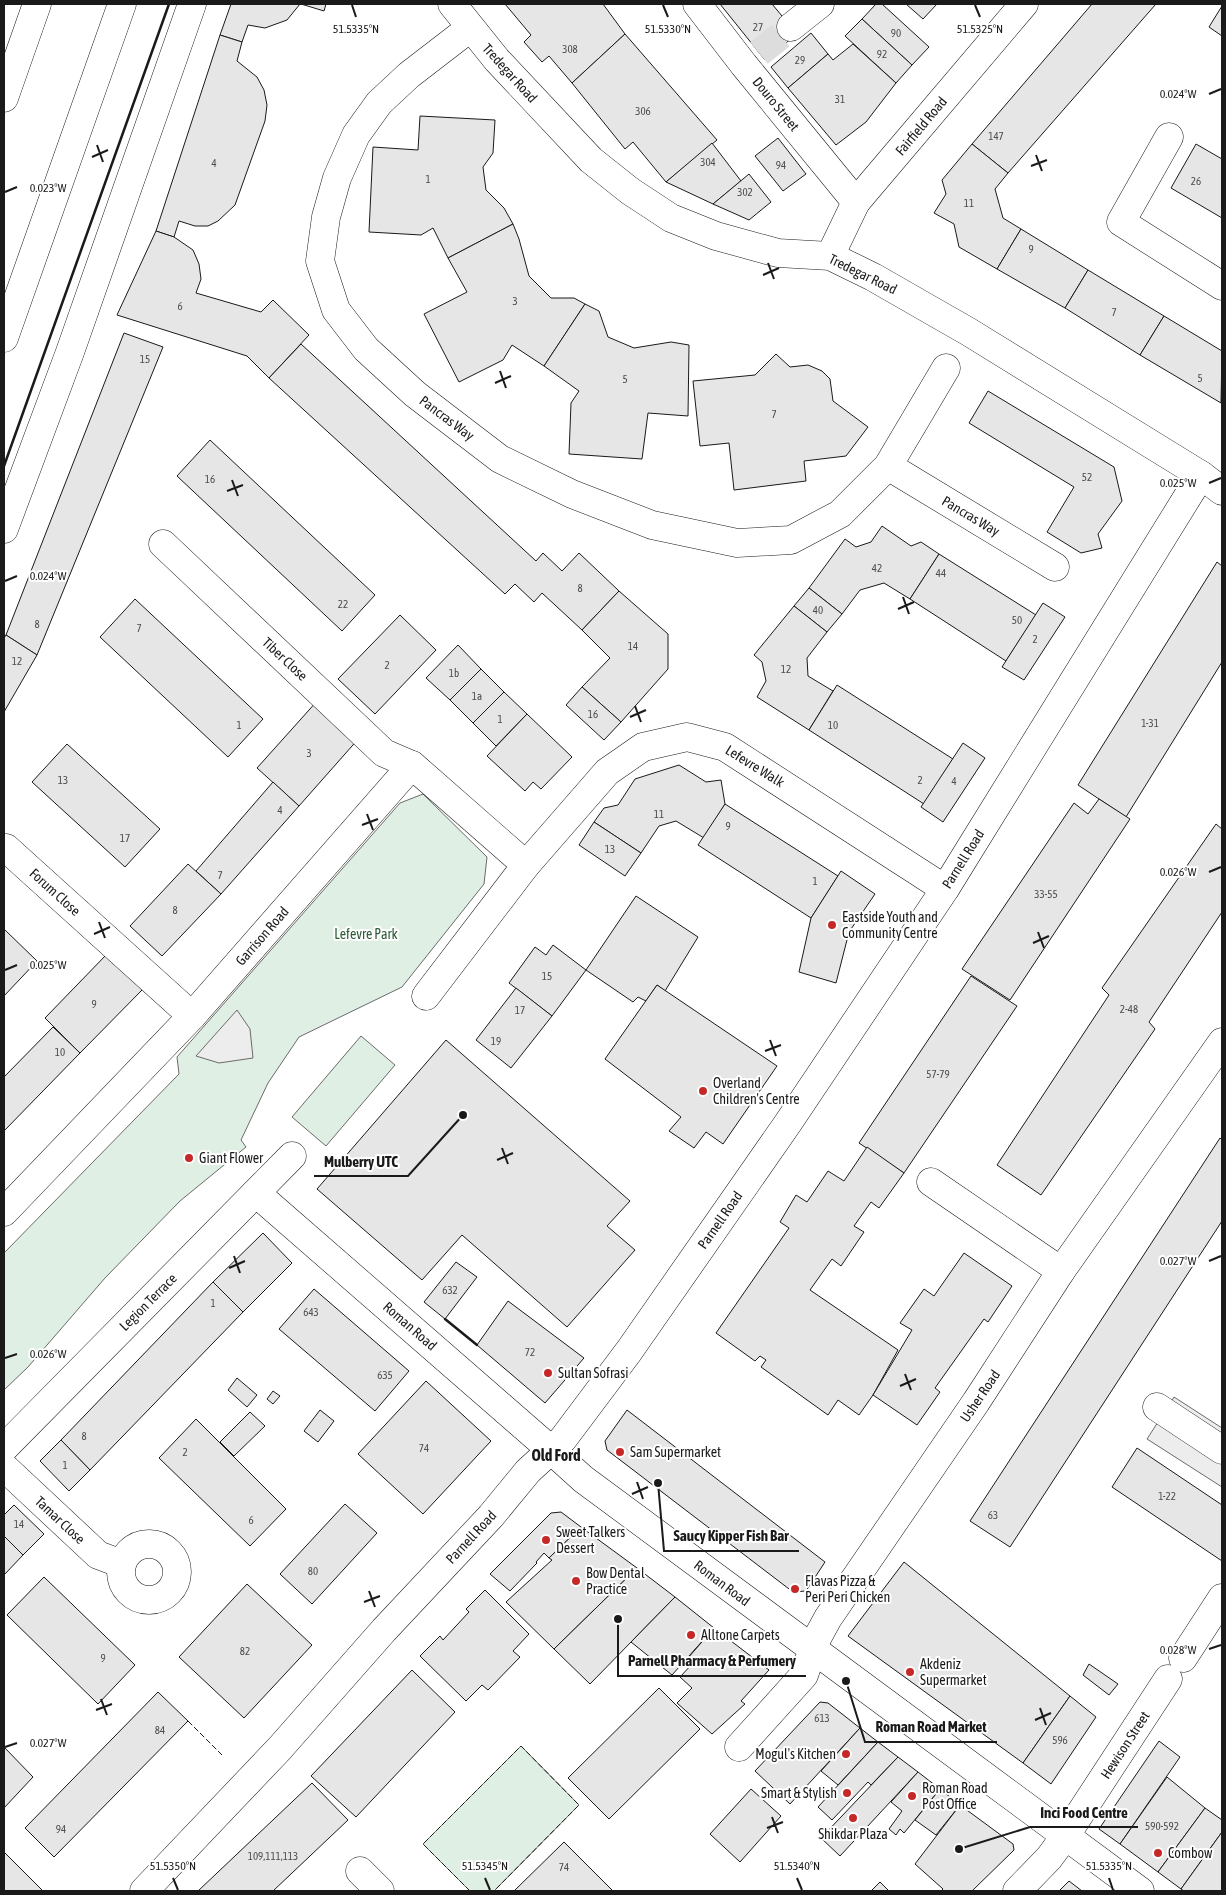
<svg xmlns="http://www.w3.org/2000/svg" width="1226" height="1895" viewBox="0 0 1226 1895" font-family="'Asap Condensed',sans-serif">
  <rect width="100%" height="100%" fill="#fff"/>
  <g fill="#e0efe3" stroke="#6a6a6a">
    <path d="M423 794 487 857 484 884 402 987 299 1037 268 1083 241 1140 246 1147 180 1201 105 1278 28 1367 4 1390V1253L179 1074 177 1057 400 803Z"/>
    <path d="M361 1036 395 1065 326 1146 292 1117Z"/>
    <path d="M521 1746 579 1805 494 1891H470L423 1844Z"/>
  </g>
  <g fill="#ededed" stroke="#6a6a6a">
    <path d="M237 1010 250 1029 253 1058 219 1063 196 1056Z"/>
    <path d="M1174 1397 1222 1428V1487L1147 1439Z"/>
  </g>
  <g fill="#e6e6e6" stroke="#1a1a1a">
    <path d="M231 4H300L287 20 265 28 248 25 242 42 220 35Z"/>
    <path d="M301 4H326L324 11Z"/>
    <path d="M505 4H603L625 34 572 83 549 56 542 62 524 42 531 35Z"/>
    <path d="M720 4H772L797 34 765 60Z"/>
    <path d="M876 4H882L929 47 912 65 862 19Z"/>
    <path d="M906 4H937L923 19Z"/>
    <path d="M1092 4H1156L1008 173 972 144Z"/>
    <path d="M1222 6V36L1209 27Z"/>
    <path d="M862 19 912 65 896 83 845 36Z"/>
    <path d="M811 33 828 54 788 88 771 67Z"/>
    <path d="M625 34 717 140 666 182 633 142 625 149 572 83Z"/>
    <path d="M220 35 242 42 237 61 257 77 264 90 267 105 265 121 235 205 218 221 208 226H195L179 221 174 237 156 231Z"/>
    <path d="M853 44 896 83 866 122 836 145 788 88 828 54 833 60Z"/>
    <path d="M420 116 495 120 493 153 483 167 486 190 504 208 513 224 448 258 433 228 421 235 369 232 373 147 418 150Z"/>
    <path d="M778 138 806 174 783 191 755 156Z"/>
    <path d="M712 143 741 181 713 204 666 182Z"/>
    <path d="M972 144 1008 173 995 189 1003 218 1021 229 997 269 959 247 954 224 934 213 946 194 942 180Z"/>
    <path d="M1196 144 1222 159V218L1171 188Z"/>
    <path d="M749 174 771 202 749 220 713 204Z"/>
    <path d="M513 224 519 239 529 276 551 298H574L585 304 544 366 512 345 503 360 459 382 424 314 467 292 448 258Z"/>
    <path d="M1021 229 1088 270 1065 308 997 269Z"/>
    <path d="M156 231 174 237 193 250 199 264 201 279 196 293 261 312 273 300 309 335 269 378 247 356 117 315Z"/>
    <path d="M1088 270 1164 316 1140 355 1065 308Z"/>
    <path d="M585 304 599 311 608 337 634 348 671 342 689 345 688 416 648 413 642 459 569 454 571 403 579 391 544 366Z"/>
    <path d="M1164 316 1222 351 1221 403 1140 355Z"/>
    <path d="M124 333 163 347 37 655 6 635Z"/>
    <path d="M301 344 536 561 543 553 562 571 579 553 619 591 582 630 542 593 534 602 515 584 505 594 269 378Z"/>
    <path d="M776 354 790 367 808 365 822 371 830 379 833 401 868 427 846 456 804 461 806 481 734 490 729 443 700 446 693 381 755 375Z"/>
    <path d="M988 391 1114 467 1122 501 1098 534 1102 548 1081 553 1047 532 1074 487 969 423Z"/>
    <path d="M210 440 375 595 342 631 177 476Z"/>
    <path d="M882 526 911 546 921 542 939 554 910 599 884 583 860 590 842 614 809 588 845 539 856 547 871 542Z"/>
    <path d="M939 554 1036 615 1006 661 910 599Z"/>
    <path d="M1217 562 1222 566V662L1126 817 1078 785Z"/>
    <path d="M809 588 842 614 827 632 794 606Z"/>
    <path d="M619 591 668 634V669L621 722 582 687 610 658 582 630Z"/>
    <path d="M135 599 263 719 228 757 100 637Z"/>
    <path d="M1043 603 1065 617 1024 680 1002 667Z"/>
    <path d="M794 606 827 632 807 658 808 676 833 691 809 730 757 697 766 681 762 662 754 655Z"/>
    <path d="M400 615 436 650 375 714 338 679Z"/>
    <path d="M6 635 37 655 4 712V638Z"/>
    <path d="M458 645 481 669 450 700 426 678Z"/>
    <path d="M481 669 504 692 473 723 450 700Z"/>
    <path d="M837 685 953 759 924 804 809 730Z"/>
    <path d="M582 687 621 722 604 740 566 705Z"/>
    <path d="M504 692 527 714 496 746 473 723Z"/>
    <path d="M318 700 360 737 299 806 257 768Z"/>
    <path d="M527 714 572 757 541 789 533 782 525 791 487 756Z"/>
    <path d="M963 743 985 758 943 822 921 807Z"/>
    <path d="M67 744 160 829 125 867 32 782Z"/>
    <path d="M679 765 706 782 721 780 725 804 704 838 676 821 659 826 641 853 594 822 604 808 618 805 635 779Z"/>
    <path d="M273 782 299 806 221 894 196 871Z"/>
    <path d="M1099 799 1130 819 1010 1000 962 969 1074 803 1088 814Z"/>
    <path d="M725 804 838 876 811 918 698 845Z"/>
    <path d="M594 822 641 853 625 876 579 845Z"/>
    <path d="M1216 824 1222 829V912L1149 1022 1155 1029 1041 1195 997 1165 1109 995 1102 988Z"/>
    <path d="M188 864 221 894 162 956 130 926Z"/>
    <path d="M841 871 875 894 849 932 836 983 799 972 811 918Z"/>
    <path d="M636 896 698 937 665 991 657 985 646 1001 638 997 633 1002 586 970Z"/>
    <path d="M4 929 37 961 4 996Z"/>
    <path d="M553 945 586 970 552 1016 509 983 535 947 546 955Z"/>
    <path d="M107 954 143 989 80 1053 45 1018Z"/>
    <path d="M971 976 1017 1006 904 1173 859 1143Z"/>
    <path d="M657 985 777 1066 723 1144 706 1132 694 1148 669 1131 681 1117 605 1059Z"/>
    <path d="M516 988 552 1016 511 1068 476 1040Z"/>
    <path d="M53 1027 80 1053 4 1131V1077Z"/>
    <path d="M446 1040 630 1201 607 1226 635 1250 567 1327 462 1235 422 1280 317 1189Z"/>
    <path d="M1220 1138 1222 1140V1221L1010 1547 970 1521Z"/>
    <path d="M867 1147 904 1173 879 1208 871 1202 854 1226 864 1232 841 1266 832 1259 810 1290 898 1350 873 1395 859 1415 838 1400 828 1415 761 1367 766 1360 760 1356 755 1361 716 1333 789 1228 780 1222 796 1195 807 1202 828 1171 844 1181Z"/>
    <path d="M263 1233 292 1263 243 1312 213 1282Z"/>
    <path d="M964 1253 1012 1286 988 1322 984 1319 935 1388 940 1392 917 1425 873 1395 912 1330 900 1323 924 1289 934 1296Z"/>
    <path d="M456 1262 477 1277 445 1319 424 1302Z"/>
    <path d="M213 1282 243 1312 90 1470 61 1440Z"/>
    <path d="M314 1289 409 1371 375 1411 279 1329Z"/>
    <path d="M508 1301 584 1358 545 1403 477 1345Z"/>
    <path d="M237 1378 257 1395 247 1407 228 1390Z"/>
    <path d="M426 1381 491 1441 423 1514 358 1454Z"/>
    <path d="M273 1391 280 1396 273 1404 267 1399Z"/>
    <path d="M320 1410 334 1421 318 1442 304 1431Z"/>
    <path d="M627 1410 825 1562 806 1591 793 1592 607 1450 605 1441Z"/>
    <path d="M250 1412 265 1426 234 1456 220 1442Z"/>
    <path d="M196 1419 286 1509 250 1546 159 1458Z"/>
    <path d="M61 1440 90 1470 69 1491 40 1461Z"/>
    <path d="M1137 1448 1222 1505V1561L1112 1487Z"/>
    <path d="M345 1504 377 1533 312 1604 280 1574Z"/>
    <path d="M14 1505 44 1534 23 1555 4 1536V1515Z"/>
    <path d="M561 1512 581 1527 549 1558 544 1553 536 1562 537 1563 510 1591 490 1574 551 1513Z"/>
    <path d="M581 1527 637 1568 554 1649 506 1602 552 1560 549 1558Z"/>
    <path d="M4 1536 23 1555 4 1575Z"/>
    <path d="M904 1562 1070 1696 1023 1763 848 1636Z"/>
    <path d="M637 1568 675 1597 590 1684 554 1649Z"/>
    <path d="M44 1577 135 1665 98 1704 7 1615Z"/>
    <path d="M247 1584 312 1645 244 1718 179 1657Z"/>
    <path d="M485 1590 529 1634 513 1651 520 1657 488 1690 482 1685 466 1701 420 1656 440 1636 443 1640 469 1612 466 1609Z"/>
    <path d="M675 1597 714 1628 672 1675 631 1642Z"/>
    <path d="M714 1628 769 1670 741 1701 745 1704 712 1734 677 1703 692 1688 680 1677 693 1663 688 1658Z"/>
    <path d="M1089 1664 1118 1684 1109 1695 1083 1675Z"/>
    <path d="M412 1670 455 1712 356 1817 311 1776Z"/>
    <path d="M659 1688 700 1729 609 1819 568 1778Z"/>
    <path d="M158 1692 188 1721 54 1857 25 1828Z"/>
    <path d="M1070 1696 1096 1717 1051 1784 1023 1763Z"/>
    <path d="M820 1702 828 1703 860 1728 790 1804 755 1771Z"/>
    <path d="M860 1728 878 1742 838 1785 821 1771Z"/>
    <path d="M1159 1741 1180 1757 1120 1844 1099 1829Z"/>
    <path d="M878 1742 898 1757 871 1785 868 1782 832 1820 818 1807Z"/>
    <path d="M4 1747 33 1777 4 1808Z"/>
    <path d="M898 1757 918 1772 840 1856 821 1838Z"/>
    <path d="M918 1772 940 1789 904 1833 900 1829 896 1835 889 1829 902 1811 891 1802Z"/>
    <path d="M1167 1777 1205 1808 1158 1872 1120 1844Z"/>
    <path d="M312 1783 348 1820 273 1891H198Z"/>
    <path d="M751 1789 781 1816 740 1862 710 1834Z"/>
    <path d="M940 1789 960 1805 936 1835 915 1820Z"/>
    <path d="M960 1805 1013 1844 1014 1850 972 1891H941L943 1889 915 1864Z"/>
    <path d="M1205 1808 1222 1820V1832L1181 1889 1158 1872Z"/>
    <path d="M1222 1832V1891H1184L1181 1889Z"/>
    <path d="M564 1842 613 1891H514Z"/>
    <path d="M4 1852 43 1891H4Z"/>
    <path d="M1069 1881 1082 1891H1059Z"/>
    <path d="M880 1882 889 1891H871Z"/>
  </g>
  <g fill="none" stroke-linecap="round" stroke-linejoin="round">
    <path stroke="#ddd" stroke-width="28" stroke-dasharray="28 14" stroke-linecap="butt" d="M759 53 791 27"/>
    <g stroke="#1a1a1a" stroke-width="29">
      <g id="minor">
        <path d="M697 4 744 65 856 202"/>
        <path d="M791 27 820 4"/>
        <path d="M470 28 409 75 379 103 356 135 337 178 326 217 320 261 336 310 366 349 415 394 500 459 572 494 652 525 737 543 791 540 840 514 888 466 946 368"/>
        <path d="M1169 137 1121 222 1222 286"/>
        <path d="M888 466 1055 567"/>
        <path d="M1201 475 1222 491"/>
        <path d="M163 544 384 753 412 765"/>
        <path d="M6 848 192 1016"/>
        <path d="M426 996 526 865 607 772 643 747 687 737 725 747 945 889"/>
        <path d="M931 1182 1061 1271"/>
        <path d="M256 1193 551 1450"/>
        <path d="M4 1212 192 1016 412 765 526 865"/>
        <path d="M1157 1407 1222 1450"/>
        <path d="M4 1448 292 1156"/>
        <path d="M4 1467 98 1555 122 1564"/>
        <circle cx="149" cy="1572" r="28"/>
        <path d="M1183 1658 1222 1598"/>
        <path d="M739 1747 804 1675 816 1640 828 1618 976 1402 1061 1271 1222 1042"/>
        <path d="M360 1871 380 1891"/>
        <path d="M1017 1891 1049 1858 1066 1835 1168 1679"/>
      </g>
    </g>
    <g stroke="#1a1a1a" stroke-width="29">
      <g id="major">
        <path d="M830 256 856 202 1024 4"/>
        <path d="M551 1450 583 1479 1140 1891"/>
        <path d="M144 1891 280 1748 384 1630 491 1516 528 1471 563 1439 629 1351 788 1123 945 889 1201 475 969 332 873 277 830 256 778 253 716 236 671 218 630 191 591 160 497 60 452 4"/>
      </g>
    </g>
    <g stroke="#1a1a1a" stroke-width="29">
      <g id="highway">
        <path d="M4 98 37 4"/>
        <path d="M4 338 122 4"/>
        <path d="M4 529 70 352 192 4"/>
      </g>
    </g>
    <use href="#minor" stroke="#fff" stroke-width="28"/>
    <use href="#major" stroke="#fff" stroke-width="28"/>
    <use href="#highway" stroke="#fff" stroke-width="28"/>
    <g stroke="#1a1a1a" stroke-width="1" stroke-dasharray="6 2.5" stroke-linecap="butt">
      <path d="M188 1721 222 1755"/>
      <path d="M470 1891 423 1844 521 1746 579 1805 494 1891"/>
    </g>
    <g stroke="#1a1a1a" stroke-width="2.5">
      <path d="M4 466 169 4"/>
      <path d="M445 1319 477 1345"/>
    </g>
  </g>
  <path fill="none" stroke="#1a1a1a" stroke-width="2" d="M352 5 356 17M663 5 668 17M975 5 980 17M1209 94 1221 89M97 145 103 162M1036 155 1042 171M92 157 108 150M1031 166 1047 160M5 192 17 187M768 263 774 279M763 275 779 268M500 371 506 388M495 383 511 376M232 480 238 496M1209 483 1221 478M227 491 243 485M5 581 17 576M903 597 909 614M898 609 914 602M635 706 641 722M630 717 646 710M367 814 373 830M362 825 378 819M1209 872 1221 867M99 922 105 938M1038 932 1044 948M94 934 110 927M1033 943 1049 936M5 970 17 965M770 1040 776 1056M765 1051 781 1045M502 1148 508 1164M497 1160 513 1153M234 1256 240 1273M1209 1261 1221 1256M229 1268 245 1261M5 1358 17 1354M905 1374 911 1390M900 1386 916 1379M637 1482 643 1499M632 1494 648 1487M369 1591 375 1607M364 1602 380 1596M1209 1649 1221 1645M101 1699 107 1715M1040 1708 1046 1725M96 1710 112 1704M1035 1720 1051 1713M5 1747 17 1743M772 1817 778 1833M767 1828 783 1822M173 1878 178 1890M485 1878 490 1890M797 1878 802 1890M1109 1878 1113 1890"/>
  <g fill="#c62828" stroke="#fff" stroke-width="2">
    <circle cx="832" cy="925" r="5"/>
    <circle cx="703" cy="1091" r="5"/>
    <circle cx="189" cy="1158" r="5"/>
    <circle cx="548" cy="1373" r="5"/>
    <circle cx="620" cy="1452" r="5"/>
    <circle cx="546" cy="1540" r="5"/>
    <circle cx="576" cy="1581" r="5"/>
    <circle cx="795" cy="1589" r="5"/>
    <circle cx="691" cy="1635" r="5"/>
    <circle cx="910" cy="1672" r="5"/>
    <circle cx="846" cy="1754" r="5"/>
    <circle cx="847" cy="1793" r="5"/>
    <circle cx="912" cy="1796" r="5"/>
    <circle cx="853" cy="1818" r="5"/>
    <circle cx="1158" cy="1853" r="5"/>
  </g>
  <g text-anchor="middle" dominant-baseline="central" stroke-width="4" stroke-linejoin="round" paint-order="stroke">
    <g font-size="11" fill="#4d4d4d">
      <text x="758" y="27">27</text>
      <text x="896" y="33">90</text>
      <text x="570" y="49">308</text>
      <text x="882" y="54">92</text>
      <text x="800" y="60">29</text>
      <text x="840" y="99">31</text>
      <text x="643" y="111">306</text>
      <text x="996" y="136">147</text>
      <text x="708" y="162">304</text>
      <text x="214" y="163">4</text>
      <text x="781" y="165">94</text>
      <text x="428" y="179">1</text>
      <text x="1196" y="181">26</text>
      <text x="745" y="192">302</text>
      <text x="969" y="203">11</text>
      <text x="1031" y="249">9</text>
      <text x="515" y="301">3</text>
      <text x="180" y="306">6</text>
      <text x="1114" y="312">7</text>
      <text x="145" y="359">15</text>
      <text x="1200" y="378">5</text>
      <text x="625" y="379">5</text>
      <text x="774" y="414">7</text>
      <text x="1087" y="477">52</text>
      <text x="210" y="479">16</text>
      <text x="877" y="568">42</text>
      <text x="941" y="573">44</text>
      <text x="580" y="588">8</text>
      <text x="343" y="604">22</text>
      <text x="818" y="610">40</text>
      <text x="1017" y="620">50</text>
      <text x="37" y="624">8</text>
      <text x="139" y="628">7</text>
      <text x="1035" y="639">2</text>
      <text x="633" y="646">14</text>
      <text x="17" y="661">12</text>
      <text x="387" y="665">2</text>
      <text x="786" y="669">12</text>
      <text x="454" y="673">1b</text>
      <text x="477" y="696">1a</text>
      <text x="593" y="714">16</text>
      <text x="500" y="719">1</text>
      <text x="1150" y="723">1-31</text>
      <text x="239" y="725">1</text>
      <text x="833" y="725">10</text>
      <text x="309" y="753">3</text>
      <text x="63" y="780">13</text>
      <text x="920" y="780">2</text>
      <text x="954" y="781">4</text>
      <text x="280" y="810">4</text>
      <text x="659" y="814">11</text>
      <text x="728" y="826">9</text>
      <text x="125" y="838">17</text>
      <text x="610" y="849">13</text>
      <text x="220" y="875">7</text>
      <text x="815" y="881">1</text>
      <text x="1046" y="894">33-55</text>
      <text x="175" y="910">8</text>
      <text x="547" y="976">15</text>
      <text x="94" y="1004">9</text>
      <text x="1129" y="1009">2-48</text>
      <text x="520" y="1010">17</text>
      <text x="496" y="1041">19</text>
      <text x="60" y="1052">10</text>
      <text x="938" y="1074">57-79</text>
      <text x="450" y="1290">632</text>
      <text x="213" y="1303">1</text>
      <text x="311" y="1312">643</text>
      <text x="530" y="1352">72</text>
      <text x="385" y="1375">635</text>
      <text x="84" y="1436">8</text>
      <text x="424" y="1448">74</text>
      <text x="185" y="1452">2</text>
      <text x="65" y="1465">1</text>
      <text x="1167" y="1496">1-22</text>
      <text x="993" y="1515">63</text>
      <text x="251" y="1520">6</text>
      <text x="19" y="1524">14</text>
      <text x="313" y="1571">80</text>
      <text x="245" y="1651">82</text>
      <text x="103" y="1658">9</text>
      <text x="822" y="1718">613</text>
      <text x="160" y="1730">84</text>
      <text x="1060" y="1740">596</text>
      <text x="1162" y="1826">590-592</text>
      <text x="61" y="1829">94</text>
      <text x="273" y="1856">109,111,113</text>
      <text x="564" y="1867">74</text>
    </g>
    <g font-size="14" fill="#1a1a1a" stroke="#fff">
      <text transform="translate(510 73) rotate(48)">Tredegar Road</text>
      <text transform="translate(776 104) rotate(51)">Douro Street</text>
      <text transform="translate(921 126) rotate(-50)">Fairfield Road</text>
      <text transform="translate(863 274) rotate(26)">Tredegar Road</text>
      <text transform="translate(447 418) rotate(37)">Pancras Way</text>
      <text transform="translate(971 516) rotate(31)">Pancras Way</text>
      <text transform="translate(285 659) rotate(43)">Tiber Close</text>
      <text transform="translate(755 766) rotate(32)">Lefevre Walk</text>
      <text transform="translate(963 859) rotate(-58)">Parnell Road</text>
      <text transform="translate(55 892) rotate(42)">Forum Close</text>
      <text transform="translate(262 936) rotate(-49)">Garrison Road</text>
      <text transform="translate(720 1220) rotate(-55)">Parnell Road</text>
      <text transform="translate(148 1302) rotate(-45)">Legion Terrace</text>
      <text transform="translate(410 1326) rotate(41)">Roman Road</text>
      <text transform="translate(980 1396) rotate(-56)">Usher Road</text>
      <text transform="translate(60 1520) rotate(43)">Tamar Close</text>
      <text transform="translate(471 1537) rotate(-47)">Parnell Road</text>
      <text transform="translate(722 1583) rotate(37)">Roman Road</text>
      <text transform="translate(1125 1745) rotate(-57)">Hewison Street</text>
    </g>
    <g font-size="14" fill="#1a1a1a" stroke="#fff" text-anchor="start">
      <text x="842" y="917">Eastside Youth and<tspan x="842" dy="16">Community Centre</tspan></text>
      <text x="713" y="1083">Overland<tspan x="713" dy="16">Children's Centre</tspan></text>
      <text x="199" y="1158">Giant Flower</text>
      <text x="558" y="1373">Sultan Sofrasi</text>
      <text x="630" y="1452">Sam Supermarket</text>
      <text x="556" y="1532">Sweet Talkers<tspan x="556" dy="16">Dessert</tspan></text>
      <text x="586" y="1573">Bow Dental<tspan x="586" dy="16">Practice</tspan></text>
      <text x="805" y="1581">Flavas Pizza &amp;<tspan x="805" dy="16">Peri Peri Chicken</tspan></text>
      <text x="701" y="1635">Alltone Carpets</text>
      <text x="920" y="1664">Akdeniz<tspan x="920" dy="16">Supermarket</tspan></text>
      <text x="836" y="1754" text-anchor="end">Mogul's Kitchen</text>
      <text x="922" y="1788">Roman Road<tspan x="922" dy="16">Post Office</tspan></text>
      <text x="837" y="1793" text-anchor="end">Smart &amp; Stylish</text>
      <text x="853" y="1834" text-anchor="middle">Shikdar Plaza</text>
      <text x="1168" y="1853">Combow</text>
    </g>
    <g font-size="14" fill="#2b5a34" stroke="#fff">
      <text x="366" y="934">Lefevre Park</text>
    </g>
    <g font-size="16" font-weight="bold" fill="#1a1a1a" stroke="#fff">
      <text x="556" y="1455">Old Ford</text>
    </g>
  </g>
  <g font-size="12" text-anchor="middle" fill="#1a1a1a" stroke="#fff" stroke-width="4" stroke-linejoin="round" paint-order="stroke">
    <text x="356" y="33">51.5335°N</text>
    <text x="668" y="33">51.5330°N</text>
    <text x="980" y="33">51.5325°N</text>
    <text x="1178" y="98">0.024°W</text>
    <text x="48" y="192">0.023°W</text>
    <text x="1178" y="487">0.025°W</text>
    <text x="48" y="580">0.024°W</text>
    <text x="1178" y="876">0.026°W</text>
    <text x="48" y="969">0.025°W</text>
    <text x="1178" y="1265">0.027°W</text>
    <text x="48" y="1358">0.026°W</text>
    <text x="1178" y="1654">0.028°W</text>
    <text x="48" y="1747">0.027°W</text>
    <text x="173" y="1870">51.5350°N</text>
    <text x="485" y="1870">51.5345°N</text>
    <text x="797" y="1870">51.5340°N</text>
    <text x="1109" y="1870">51.5335°N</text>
  </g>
  <path fill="none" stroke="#1a1a1a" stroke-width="2" d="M463 1115L408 1176H314M658 1483L664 1551H799M618 1619L618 1676H806M846 1681L865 1742H997M959 1849L1030 1827H1138"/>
  <g fill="#1a1a1a" stroke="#fff" stroke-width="2">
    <circle cx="463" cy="1115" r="5"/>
    <circle cx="658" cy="1483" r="5"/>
    <circle cx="618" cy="1619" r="5"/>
    <circle cx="846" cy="1681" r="5"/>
    <circle cx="959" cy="1849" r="5"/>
  </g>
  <g font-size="15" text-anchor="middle" font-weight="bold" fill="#1a1a1a" stroke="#fff" stroke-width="4" stroke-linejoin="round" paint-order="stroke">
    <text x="361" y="1167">Mulberry UTC</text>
    <text x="731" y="1541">Saucy Kipper Fish Bar</text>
    <text x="712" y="1666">Parnell Pharmacy &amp; Perfumery</text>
    <text x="931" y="1732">Roman Road Market</text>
    <text x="1084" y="1818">Inci Food Centre</text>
  </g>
  <rect width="1226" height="1895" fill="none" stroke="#1a1a1a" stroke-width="10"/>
</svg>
